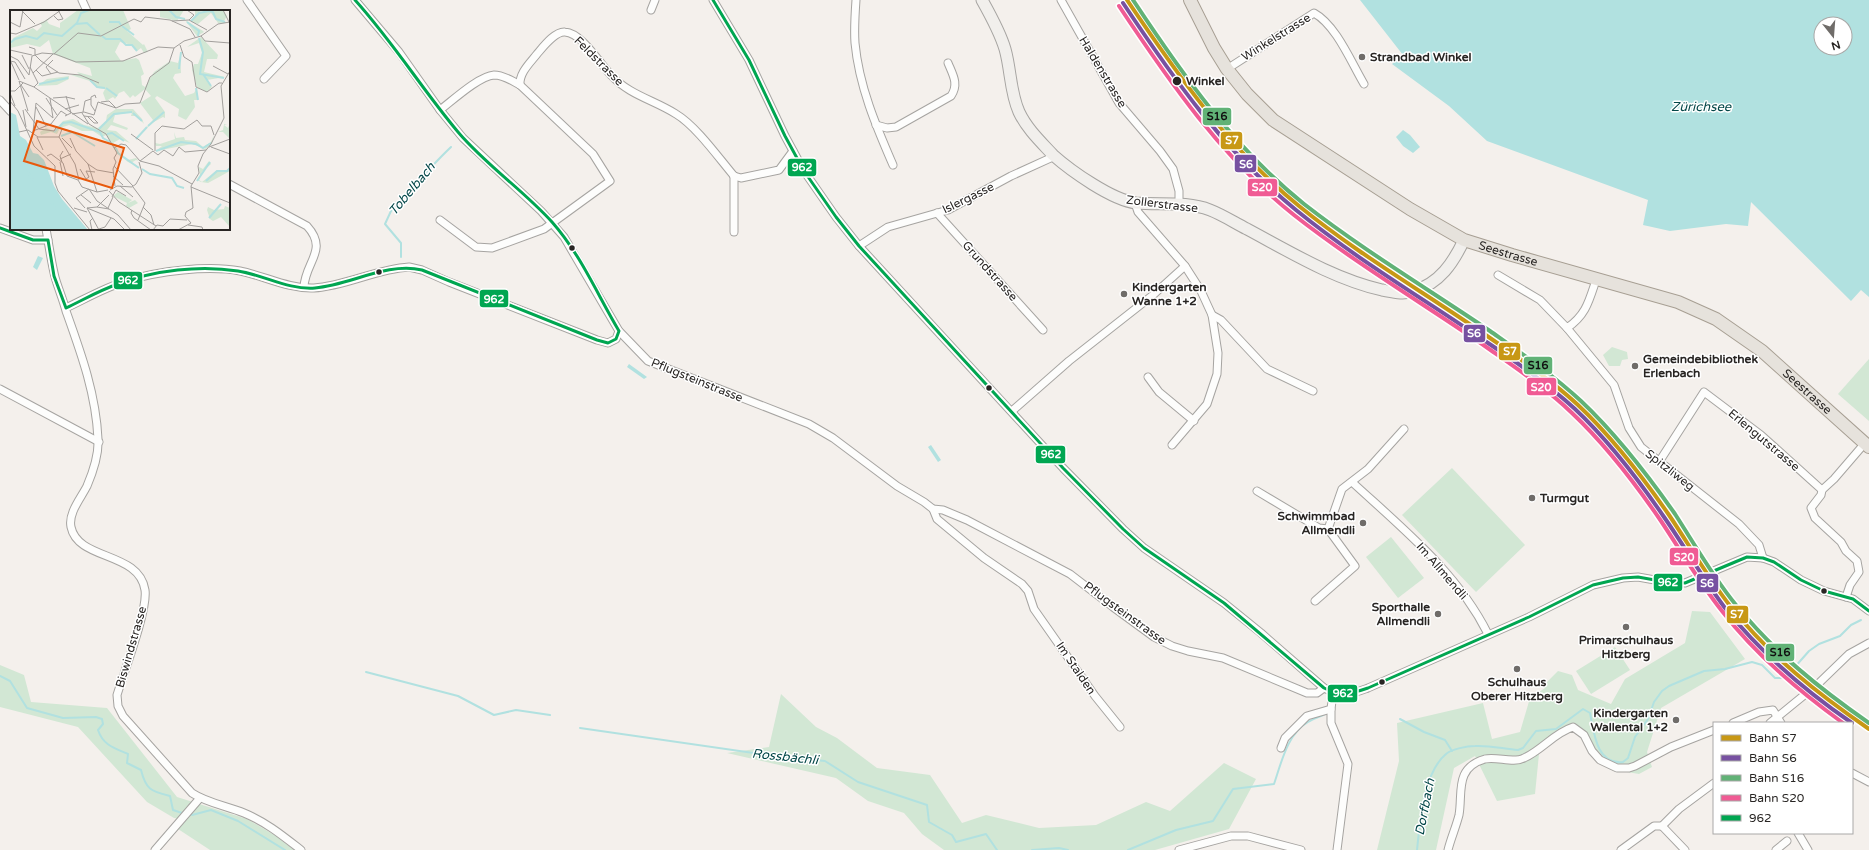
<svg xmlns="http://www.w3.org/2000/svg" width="1869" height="850" viewBox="0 0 1869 850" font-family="'Varela Round',sans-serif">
  <rect width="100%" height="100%" fill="#f4f0ec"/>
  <g fill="#d2e7d4">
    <path d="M1612 347 1627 352 1628 359 1622 360 1620 366H1609L1603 355Z"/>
    <path d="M1869 359V421L1838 394Z"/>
    <path d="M1452 468 1525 545 1476 592 1402 515Z"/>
    <path d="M1391 537 1424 578 1398 598 1366 557Z"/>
    <path d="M1692 611 1710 612 1745 659 1661 708 1647 752 1652 767 1639 774 1609 769 1585 733 1560 731 1540 744 1535 794 1497 801 1475 756 1454 768 1436 850H1377L1399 761 1397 723 1483 703 1492 739 1520 732 1530 698 1545 688 1542 687 1558 671 1572 675 1578 690 1611 704 1625 679 1685 643Z"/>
    <path d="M1615 647 1630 670 1591 694 1576 671Z"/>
    <path d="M0 665 24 675 31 702 107 708 177 797 247 819 276 836 294 850H210L175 827 181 819 174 818 147 802 78 727 0 707Z"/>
    <path d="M781 694 816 727 837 738 877 768 930 775 962 823 986 815 1039 828 1096 825 1146 802 1170 811 1224 763 1256 779 1229 829 1155 850H944L922 834 904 813 868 801 836 778 727 753 769 747Z"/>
  </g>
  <g fill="#b1e1e0" fill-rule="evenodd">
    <path d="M1360 0H1869V297L1861 290 1851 301 1751 202 1748 226 1726 224 1670 231 1643 225 1648 200 1487 141 1449 106 1392 64 1403 55ZM1821 24H1845V48H1821Z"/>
    <path d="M1403 130 1410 135 1420 147 1413 153 1403 146 1396 137Z"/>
    <path d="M38 256 43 258 37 270 33 267Z"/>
    <path d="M629 364 647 377 644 379 627 367Z"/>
    <path d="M931 445 941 460 938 462 928 447Z"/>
  </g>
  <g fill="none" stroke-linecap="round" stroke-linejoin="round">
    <g stroke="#b1e1e0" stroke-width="2">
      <path d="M401 257V243L385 224 391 211C411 189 430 167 451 147"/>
      <path d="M1794 668 1809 651 1819 644 1840 636 1851 625 1861 620"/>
      <path d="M366 672 458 696 494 715 516 710 550 715"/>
      <path d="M0 676 10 681 27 708 63 718 96 717 102 719 103 724 98 730C103 745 114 748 128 754L127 763 141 770C146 790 151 791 170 796L173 810 182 813"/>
      <path d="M1400 719 1424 732 1445 740 1452 751"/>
      <path d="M580 728 774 756 825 761 858 782 927 805 929 822 952 835 956 842 986 834 997 850"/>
      <path d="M192 815 211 810 238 821 285 850"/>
      <path d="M1032 850 1059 848 1068 850"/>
      <path d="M1128 850 1176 830 1213 821 1233 789 1274 784C1281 764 1287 734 1308 722 1313 719 1319 717 1325 714"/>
      <path d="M1417 850C1420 823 1423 773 1446 754 1452 749 1467 746 1475 746 1489 745 1504 749 1518 750L1523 748 1536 731 1556 729 1583 709 1590 713C1594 732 1596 765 1623 762L1628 758 1635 737 1648 719 1654 702 1662 691 1669 686 1704 671 1725 669 1752 662 1762 665 1775 678H1784"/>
    </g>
    <g stroke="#a6a4a1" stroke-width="9">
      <g id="street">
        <path d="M82 0 87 11"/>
        <path d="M247 0 286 56 264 79"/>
        <path d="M355 0 399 52 440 110 463 138 541 211 564 237 619 331 648 361 809 424 833 438 897 486 924 502 933 509 943 510 967 520 1070 574 1113 607 1154 637 1172 646 1188 651 1223 658 1307 693H1317L1324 688"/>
        <path d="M713 0 749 60 785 136 804 171 836 217 859 246 1063 468 1123 529 1144 548 1224 603 1261 633 1324 688C1343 698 1349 695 1368 688L1529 617 1593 585 1623 578 1638 577 1666 582 1685 583 1747 557 1763 558 1774 562 1801 580 1824 591 1853 599 1869 611"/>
        <path d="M856 0C855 14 854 29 855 43 859 86 876 126 893 165"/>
        <path d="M1061 0 1119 103 1160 151 1173 169 1179 191V204"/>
        <path d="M651 10 655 0"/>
        <path d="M1227 69 1314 13C1336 25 1351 62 1364 84"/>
        <path d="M520 85C519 73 530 63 537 54 543 47 555 31 565 32 582 33 600 64 611 75 629 95 654 100 676 114 696 126 718 157 734 176"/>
        <path d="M0 100 11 112"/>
        <path d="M440 110C452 101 479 76 494 75 504 75 512 81 520 85L593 154 610 181 544 229 492 248 476 247 440 220"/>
        <path d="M876 125 887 128 896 127 951 96C959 84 953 75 948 63"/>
        <path d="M734 176 741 178 779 170 793 151"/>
        <path d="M229 184 307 226C329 250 305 262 304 287"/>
        <path d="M1135 203 1138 212 1185 266 1201 291 1212 315 1218 353 1217 374 1207 404 1172 445"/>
        <path d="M937 213 1043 330"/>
        <path d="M0 228 33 240H48"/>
        <path d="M46 229C49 245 51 261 55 277 58 288 63 299 66 311 81 353 96 394 98 439 99 455 93 472 87 486 81 498 68 513 71 527 78 561 139 551 145 590 148 610 124 672 117 695L118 706 123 716 192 793C207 803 227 806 244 813 266 822 283 836 301 850"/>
        <path d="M734 232V176"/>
        <path d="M859 246 888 227 948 210 1011 176 1055 156"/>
        <path d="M1498 275 1540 300 1567 328C1586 315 1589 301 1596 280"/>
        <path d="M66 308C85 299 106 287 126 281 158 271 208 265 240 271 265 276 288 289 314 288 346 286 376 269 409 267L422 270 449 282 597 340 608 343 616 339 619 331"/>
        <path d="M1212 315 1221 320 1267 369 1313 391"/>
        <path d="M1567 328 1614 385 1629 428 1641 447 1739 524 1759 545 1763 558"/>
        <path d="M1148 377 1159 392 1194 421"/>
        <path d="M0 389 99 442"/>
        <path d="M1012 411 1069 361 1153 295 1185 266"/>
        <path d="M1659 462 1704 392 1761 435 1822 490"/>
        <path d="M1352 482C1402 528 1457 572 1488 634"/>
        <path d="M1257 491 1319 528 1328 529"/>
        <path d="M933 509 937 519 984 558 1022 584 1028 591 1034 609 1095 696 1120 727"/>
        <path d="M1328 529 1342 489 1368 469 1404 429"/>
        <path d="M1846 597 1850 585 1859 572 1857 561 1846 551 1841 542 1815 518 1811 508 1821 495 1822 490 1834 479 1865 443"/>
        <path d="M1315 601 1355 566 1328 529"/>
        <path d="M1333 693 1331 709V723L1348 764 1337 850"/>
        <path d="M1733 723 1759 712 1773 710 1781 723"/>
        <path d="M1770 723 1819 683 1849 654 1869 643"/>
        <path d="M1281 748 1285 738 1307 716 1331 709"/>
        <path d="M1852 773 1869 782"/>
        <path d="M1662 826 1685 850"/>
        <path d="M1798 833 1808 850"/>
        <path d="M155 850 200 798"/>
        <path d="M1179 850 1231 836H1248L1301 850"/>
        <path d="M1448 850C1451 838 1456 827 1459 815 1463 793 1454 768 1485 759 1497 756 1513 764 1524 758 1542 750 1554 733 1573 727L1584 735 1592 751 1600 760 1617 768H1629L1635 766 1671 747 1714 730"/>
        <path d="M1621 850 1654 826H1662L1679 809 1714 783"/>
        <path d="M1776 850 1787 841"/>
      </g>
    </g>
    <g stroke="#a6a4a1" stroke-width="13">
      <path id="secondary" d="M982 0C991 16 1000 32 1005 49 1011 70 1010 92 1019 112 1027 129 1041 142 1053 155 1071 171 1112 200 1136 203 1160 205 1187 201 1210 210 1223 215 1235 223 1247 229 1290 252 1334 279 1382 290 1393 292 1404 295 1414 291 1440 283 1453 263 1464 240"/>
    </g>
    <g stroke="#a79f93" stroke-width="14">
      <g id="primary">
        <path id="s1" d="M1190 0 1214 48 1227 69 1247 94 1273 120 1410 209 1464 240 1512 255 1678 302 1716 319 1762 351 1869 447"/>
      </g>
    </g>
    <use href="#street" stroke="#fdfdfc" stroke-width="7"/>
    <use href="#secondary" stroke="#f1efec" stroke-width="11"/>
    <use href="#primary" stroke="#e6e2dc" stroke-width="12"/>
    <g stroke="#fff" stroke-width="6">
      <g id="bus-1">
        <path d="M713 0 749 60 785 136 804 171 836 217 859 246 1063 468 1123 529 1144 548 1224 603 1324 688C1340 696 1351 694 1368 688L1529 617 1593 585 1623 578 1638 577 1666 582 1685 583 1747 557 1763 558 1774 562 1801 580 1824 591 1853 599 1869 611"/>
        <path d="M0 228 33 240H48L54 276 66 308C83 300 100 290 118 284 155 270 200 265 238 271 264 275 288 290 315 288 351 285 386 262 422 270L597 340 608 343 616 339 619 331C597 294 581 255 552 222 523 190 486 165 458 132 422 89 393 42 355 0"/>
      </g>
    </g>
    <use href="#bus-1" stroke="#00a651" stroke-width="3"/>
    <g stroke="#fff" stroke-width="7">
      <path id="rail-1" d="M1127 0C1177 74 1229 149 1299 206 1359 255 1427 294 1490 338 1521 359 1551 380 1578 405 1613 438 1642 476 1669 515 1690 546 1708 578 1731 607 1770 656 1818 694 1869 729"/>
    </g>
    <g stroke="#fff" stroke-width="7">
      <path id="rail-2" d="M1123 3C1173 78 1225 152 1296 210 1356 259 1424 299 1488 343 1518 363 1548 384 1575 409 1609 441 1638 479 1664 517 1685 547 1703 579 1725 608 1761 653 1804 690 1852 723"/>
    </g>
    <g stroke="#fff" stroke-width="7">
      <path id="rail-3" d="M1133 0C1182 74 1234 148 1304 204 1363 250 1428 289 1490 331 1521 353 1553 375 1581 401 1617 435 1647 474 1675 514 1695 545 1713 577 1736 605 1774 652 1820 689 1869 723"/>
    </g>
    <g stroke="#fff" stroke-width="7">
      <path id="rail-4" d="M1119 6C1169 81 1222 158 1294 215 1354 262 1419 301 1482 344 1513 366 1545 387 1572 413 1606 445 1635 483 1661 521 1681 551 1699 582 1722 611 1756 655 1798 690 1843 723"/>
    </g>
    <use href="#rail-1" stroke="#c89815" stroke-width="4"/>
    <use href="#rail-2" stroke="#7751a1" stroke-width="4"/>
    <use href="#rail-3" stroke="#61b276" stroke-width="4"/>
    <use href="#rail-4" stroke="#f05b94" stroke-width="4"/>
  </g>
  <g fill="#6f6c69" stroke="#fff" stroke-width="1.5">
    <circle cx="1362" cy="57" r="4"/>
    <circle cx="1124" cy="294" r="4"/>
    <circle cx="1635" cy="366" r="4"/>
    <circle cx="1532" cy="498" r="4"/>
    <circle cx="1363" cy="523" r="4"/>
    <circle cx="1438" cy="614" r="4"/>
    <circle cx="1626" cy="627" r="4"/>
    <circle cx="1517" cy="669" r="4"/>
    <circle cx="1676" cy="720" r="4"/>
  </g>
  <g fill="#282523" stroke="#fff" stroke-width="1.5">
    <circle cx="1177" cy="81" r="5"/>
    <circle cx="572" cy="248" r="3.5"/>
    <circle cx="379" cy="272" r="3.5"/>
    <circle cx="989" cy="388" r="3.5"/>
    <circle cx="1824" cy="591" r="3.5"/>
    <circle cx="1382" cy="682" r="3.5"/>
  </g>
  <g text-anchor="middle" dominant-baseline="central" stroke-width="3" stroke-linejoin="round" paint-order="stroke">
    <g font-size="12" fill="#282523" stroke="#fff">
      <text transform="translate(1276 37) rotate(-32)">Winkelstrasse</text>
      <text transform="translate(599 61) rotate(45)">Feldstrasse</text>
      <text transform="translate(1103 72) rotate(59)">Haldenstrasse</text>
      <text transform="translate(968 198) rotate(-26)">Islergasse</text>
      <text transform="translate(1162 204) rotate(7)">Zollerstrasse</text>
      <text stroke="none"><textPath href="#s1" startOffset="419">Seestrasse</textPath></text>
      <text transform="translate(990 271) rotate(48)">Grundstrasse</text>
      <text transform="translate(697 380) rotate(22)">Pflugsteinstrasse</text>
      <text stroke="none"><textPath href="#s1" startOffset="754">Seestrasse</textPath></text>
      <text transform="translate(1764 440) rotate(40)">Erlengutstrasse</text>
      <text transform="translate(1670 470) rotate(38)">Spitzliweg</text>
      <text transform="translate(1442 571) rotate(49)">Im Allmendli</text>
      <text transform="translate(1125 613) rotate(36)">Pflugsteinstrasse</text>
      <text transform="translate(131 647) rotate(-74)">Biswindstrasse</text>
      <text transform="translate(1076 668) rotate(56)">Im Stalden</text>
    </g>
    <g font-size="12" font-weight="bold" fill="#282523" stroke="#fff" text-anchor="start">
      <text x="1370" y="57">Strandbad Winkel</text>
      <text x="1132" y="287">Kindergarten<tspan x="1132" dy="14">Wanne 1+2</tspan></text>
      <text x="1643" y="359">Gemeindebibliothek<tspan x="1643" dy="14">Erlenbach</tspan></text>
      <text x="1540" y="498">Turmgut</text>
      <text x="1355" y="516" text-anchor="end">Schwimmbad<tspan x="1355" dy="14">Allmendli</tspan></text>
      <text x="1430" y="607" text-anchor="end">Sporthalle<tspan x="1430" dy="14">Allmendli</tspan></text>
      <text x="1626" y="640" text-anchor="middle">Primarschulhaus<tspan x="1626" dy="14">Hitzberg</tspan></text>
      <text x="1517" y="682" text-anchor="middle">Schulhaus<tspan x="1517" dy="14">Oberer Hitzberg</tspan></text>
      <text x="1668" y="713" text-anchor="end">Kindergarten<tspan x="1668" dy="14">Wallental 1+2</tspan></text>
    </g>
    <g font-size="12" font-weight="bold" fill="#282523" stroke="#fff" text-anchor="start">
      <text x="1186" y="81">Winkel</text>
    </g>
    <g font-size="13" font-style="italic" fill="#034748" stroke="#fff">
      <text x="1701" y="107">Zürichsee</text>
      <text transform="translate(412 189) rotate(-50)">Tobelbach</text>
      <text transform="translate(785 757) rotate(6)">Rossbächli</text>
      <text transform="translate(1425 807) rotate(-79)">Dorfbach</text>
    </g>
  </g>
  <g transform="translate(10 10)">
    <rect width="220" height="220" fill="#f4f0ec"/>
    <path d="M68 0H113L121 19 117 21 133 35 134 34 138 42 134 43 131 38 127 41 122 35 110 32 105 42 111 51 126 48 129 50 134 64 131 66 132 75 135 77 144 62 160 51 168 53 170 46 171 63 165 64 163 68 175 86 184 83 187 78 188 90H184L185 97 176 110 168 106 169 99 147 86 145 88 155 102V108L153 107 142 113 127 128 143 110 130 93 141 86 135 79 125 87 123 85 120 88 114 81 109 83 105 89 103 87 96 91 93 83 95 79 88 78 80 71 61 65 69 64 67 62 82 66 80 58 43 44 39 30 30 37 17 34 0 38 3 28 23 18 27 21 32 16 30 13 42 7 37 11 39 14 50 18V13ZM150 0H174L167 11 150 7ZM185 0 192 2 213 0 217 6 214 11 217 13H208L201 3 188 14 181 12 185 7ZM175 10 193 21 194 22 187 26ZM191 27 208 45 207 49H197L194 62 215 67 197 70 202 77 197 82 187 77 182 60 184 54H188L192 43 189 33 177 37ZM59 66V69L47 75 27 76 37 69ZM106 99H123L132 109 134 114 127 106H121L122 102 105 105 103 112 118 118 117 120 101 115 97 120 106 121 120 133 110 129 103 133 109 143 118 150 126 148 129 151 126 150 121 153 139 162 118 152 107 143 96 125 92 127 96 129 98 131 83 121H72L59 115 50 118 47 124 41 122 31 125 30 122 36 118 45 121 53 111 63 109 74 115 88 118 96 111 97 105ZM215 109 214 114H217L214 115 218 118 220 113V129L213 122H208L213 120ZM164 122 166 128 174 127 175 130 186 131 193 137 201 132 204 125 202 133 196 139 182 134 146 141 152 136H146L145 133 150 134 165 129ZM199 151 201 154 192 162 189 170 192 172 207 160 220 161 198 173 191 172 187 170 190 165 189 157 193 159ZM108 182 122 190 118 193 125 190 128 193 119 198 116 196 117 193 103 186ZM215 196 220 198V217L211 207 203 211 200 209 197 200 198 197 204 200 214 199Z" fill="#d2e7d4"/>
    <path d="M0 102 6 105 10 126 16 130 23 143 28 144 34 150 44 176 52 189 78 220H0Z" fill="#b1e1e0"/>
    <path fill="none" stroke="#b1e1e0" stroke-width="2" d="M159 0 166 7 175 9M181 11 189 3 199 1 203 2 206 9 215 12M99 12H109L111 15M177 12 189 21 188 26M66 14 77 13 90 25M112 16 124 25M92 26 96 29H110L116 35H122L127 41M189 28 193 42 190 64 214 68M0 33 5 29 16 26 27 29 34 23 52 26 67 13 71 3 79 0M169 59 171 42M193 64 201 76M80 70 87 77 95 78M29 74 58 68M96 78 107 86M186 78 188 90M123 103 132 111M138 116 154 102M89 119 104 104 122 102M7 122 9 140 20 166 63 220M44 122 53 113 61 112 90 122 93 128 100 132M97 124 102 123 114 131M51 126 62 122 85 136M126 129 137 117M106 138 108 143 129 158M146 141 171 132 186 134 193 138 201 133M132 159 140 164 162 168 167 176 174 178M187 171 200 152M196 171 207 161H217L220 158M199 208 211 194"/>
    <path fill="none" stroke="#a29f9c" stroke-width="1" d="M177 0 184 5 179 10M213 0 220 14M12 1 25 14M44 6 48 10 53 9 48 0M179 10 197 20M162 11 179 10M0 12 10 17 13 0M220 15V29M0 23 6 24 34 12 51 0M191 26 195 31 220 33M170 35 174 47 182 52 186 77 197 82 209 73H212M19 37 25 39V45L31 51 49 63 70 65 89 73M0 40 22 45M44 44 68 23 91 26 124 9 131 12 135 7 160 10 180 19 185 27M12 45 19 59M0 46 8 50 19 65 22 46 32 43 45 44 66 52 113 51 148 37 164 38 174 31 191 26 208 14 220 12M0 51 5 52 15 69M1 52 9 70M203 56 218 64M20 57 28 73 24 77M26 60 32 66 48 62M23 63 43 44M41 64 36 57 43 50M9 71 18 101M9 71 24 77M11 75 19 87M24 77 40 88M0 81H5L13 73M0 83 5 96M36 88 47 105M43 88 56 87 65 89M0 91 8 101 24 136 45 156V173L48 181 80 220M91 92 99 91 106 98M26 97 36 116M15 99 29 119M55 99 69 95M13 100 16 117M85 101 81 95V87L85 85 86 88M73 102 75 91 81 89M72 103 79 114 96 124 107 143 104 148 106 152 103 159 105 176M62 104 74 102 84 105 88 92 106 98 115 94 130 93 140 67 159 53 164 38M55 106 61 103 56 86M74 106 82 107 88 113M78 107 84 113H88M29 119 44 121 47 116M23 121 41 114 51 101 57 105M9 122 18 120 28 127H49M23 122 26 93 43 108 40 88 78 114M121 124 143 140M27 127 33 140M49 127 65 154 69 170M49 127 52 119 60 121M52 128 62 138M60 128 66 141 78 154 87 160 104 163M199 137 220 129M201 137 220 144M104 138 111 134 116 135 130 151 149 156 182 174M145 141V123L152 116 174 119 187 110 192 116H201L204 125M37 146 41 144 53 153 57 166 68 170 72 177 87 182 98 180M50 149 61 144M130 151 143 141 148 145 154 140 163 146 169 137 175 142 196 140M50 152 53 166M52 152 50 146 53 141M78 154 87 182M104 156 123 176M70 159 76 169 79 167M103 166 113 175M79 167 76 161 85 162M110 176 123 187M123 177 135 193 128 210M181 177 220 193M79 179 87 191 108 205 121 220M100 180 107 176 122 177 126 174 132 163 129 152M99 181 109 192 146 216M71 185 81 193M102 187 106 180 116 186M87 197 99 199M133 197 141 205 144 215M64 198 77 202M75 198 66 188 79 179M77 198 104 209 115 220M77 198 89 220M77 198 87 197 99 185M98 198 103 187M122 200 121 203 124 208 141 220M178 215 192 217 193 220M82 220 80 211 83 208M86 220 95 217 101 208M143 220 147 215 153 216 160 209 177 210M168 220 181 213 175 206 176 202 183 198 181 176 189 163 188 156 193 144 201 134 214 108 211 76 220 61"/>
    <path fill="#e8590c" fill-opacity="0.15" stroke="#e8590c" stroke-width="2" d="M27 111 114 138 102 178 14 151Z"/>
    <rect width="220" height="220" fill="none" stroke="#282523" stroke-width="2"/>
  </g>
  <g stroke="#fff" stroke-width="1.5">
    <rect x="1202" y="107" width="30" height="19" rx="4" fill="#61b276"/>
    <rect x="1220" y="131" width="23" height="19" rx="4" fill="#c89815"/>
    <rect x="1234" y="154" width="23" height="19" rx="4" fill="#7751a1"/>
    <rect x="787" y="158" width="30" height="19" rx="4" fill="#00a651"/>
    <rect x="1247" y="178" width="31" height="19" rx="4" fill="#f05b94"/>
    <rect x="113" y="271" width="30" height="19" rx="4" fill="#00a651"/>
    <rect x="479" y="289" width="30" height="19" rx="4" fill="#00a651"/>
    <rect x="1463" y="324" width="23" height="19" rx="4" fill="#7751a1"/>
    <rect x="1498" y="342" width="23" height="19" rx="4" fill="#c89815"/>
    <rect x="1523" y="356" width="30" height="19" rx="4" fill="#61b276"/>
    <rect x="1526" y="377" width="31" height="19" rx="4" fill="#f05b94"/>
    <rect x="1035" y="445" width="31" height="19" rx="4" fill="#00a651"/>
    <rect x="1669" y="547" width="30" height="19" rx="4" fill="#f05b94"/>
    <rect x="1653" y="573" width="30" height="19" rx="4" fill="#00a651"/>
    <rect x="1696" y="573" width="23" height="20" rx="4" fill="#7751a1"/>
    <rect x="1726" y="605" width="23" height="19" rx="4" fill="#c89815"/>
    <rect x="1765" y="643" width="30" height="19" rx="4" fill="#61b276"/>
    <rect x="1327" y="684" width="31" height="19" rx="4" fill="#00a651"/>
  </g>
  <g font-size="11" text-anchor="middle" font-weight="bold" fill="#fff">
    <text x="1232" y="144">S7</text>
    <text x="1246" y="168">S6</text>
    <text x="802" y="171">962</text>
    <text x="1262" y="191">S20</text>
    <text x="128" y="284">962</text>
    <text x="494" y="303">962</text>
    <text x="1474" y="337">S6</text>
    <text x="1510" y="355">S7</text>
    <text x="1541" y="391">S20</text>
    <text x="1051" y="458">962</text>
    <text x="1684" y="561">S20</text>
    <text x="1668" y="586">962</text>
    <text x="1707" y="587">S6</text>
    <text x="1737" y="618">S7</text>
    <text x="1343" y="697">962</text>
  </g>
  <g font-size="11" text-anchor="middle" font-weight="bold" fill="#111">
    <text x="1217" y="120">S16</text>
    <text x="1538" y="369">S16</text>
    <text x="1780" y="656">S16</text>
  </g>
  <rect x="1713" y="722" width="140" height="112" fill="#ffffff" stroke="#a9a8a7"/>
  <rect x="1721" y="735" width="20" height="6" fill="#c89815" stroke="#a9a8a7"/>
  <text x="1749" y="742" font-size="12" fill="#282523">Bahn S7</text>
  <rect x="1721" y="755" width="20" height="6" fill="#7751a1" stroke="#a9a8a7"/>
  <text x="1749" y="762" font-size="12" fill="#282523">Bahn S6</text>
  <rect x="1721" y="775" width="20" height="6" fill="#61b276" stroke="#a9a8a7"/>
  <text x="1749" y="782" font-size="12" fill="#282523">Bahn S16</text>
  <rect x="1721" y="795" width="20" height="6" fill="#f05b94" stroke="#a9a8a7"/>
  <text x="1749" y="802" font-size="12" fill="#282523">Bahn S20</text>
  <rect x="1721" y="815" width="20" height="6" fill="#00a651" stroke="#a9a8a7"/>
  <text x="1749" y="822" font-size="12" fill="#282523">962</text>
  <g transform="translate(1833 36) rotate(163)"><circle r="19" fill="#ffffff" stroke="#a9a8a7"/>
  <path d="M0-3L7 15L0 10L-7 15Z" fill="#6f6c69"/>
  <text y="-6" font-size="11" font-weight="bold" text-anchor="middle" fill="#282523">N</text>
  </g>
</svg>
